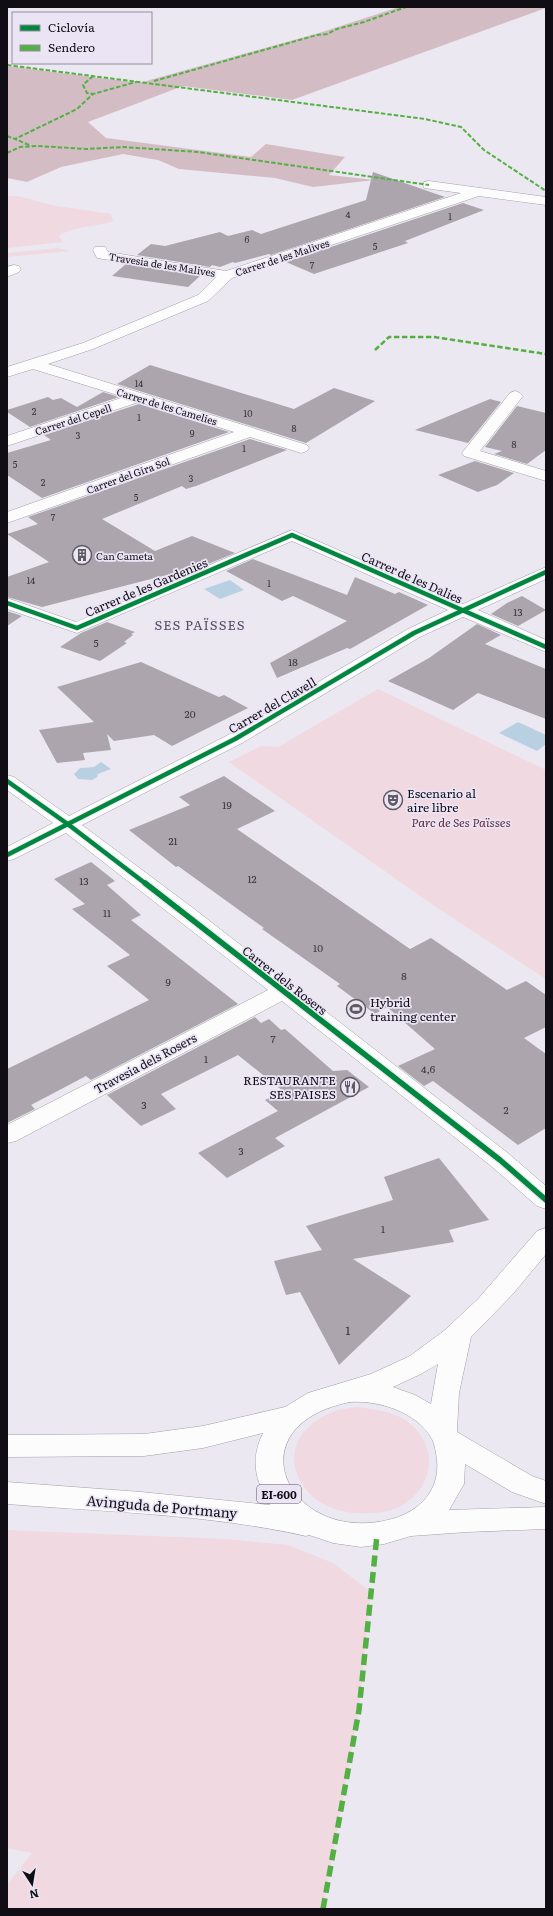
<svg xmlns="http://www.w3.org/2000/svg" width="553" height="1916" viewBox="0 0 553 1916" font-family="Literata,serif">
  <rect width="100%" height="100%" fill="#ebe8f1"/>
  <g fill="#f0d9e1">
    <path d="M7 196H19L51 205 111 214 113 221C95 228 75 225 59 236L63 242 7 248Z"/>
    <path d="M58 248 70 251 7 257V253Z"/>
    <path d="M378 689 546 770V979L436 907 229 762 261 746 278 747Z"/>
    <path d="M356 1407C371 1409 386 1410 400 1417 442 1440 437 1490 395 1509 383 1513 370 1514 359 1513 343 1513 323 1507 311 1495 281 1463 293 1429 332 1412 339 1409 348 1409 356 1407Z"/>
    <path d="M7 1530 226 1539 288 1545 333 1563 371 1592 359 1710 323 1909H7V1885L32 1853 7 1848Z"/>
  </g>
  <path fill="#d4bcc5" d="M399 7H546V8L292 100 183 86 88 122 106 138 251 157 266 144 345 157 329 175 375 180 313 187 275 178 179 169 158 160 123 154 61 167 27 182 7 178V66L139 83 319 33Z"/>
  <g fill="#b9d0e3">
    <path d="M230 580 244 590 220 599 204 589Z"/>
    <path d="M518 722 546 735V744L537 751 499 733Z"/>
    <path d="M101 762 111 769 98 774 97 777 92 780 78 779 74 774 80 768 94 767Z"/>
  </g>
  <g fill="#aca5ad">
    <path d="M373 172 445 197 271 255 269 254 235 263 233 262 220 267 212 265 210 267 137 255 151 244 165 246 220 232 228 236 252 230 261 234 366 200Z"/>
    <path d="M463 203 484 210 405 241 408 243 314 274 286 262Z"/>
    <path d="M126 264 200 276 188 287 112 276Z"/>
    <path d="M150 365 294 409 334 388 375 401 306 443 117 384Z"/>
    <path d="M103 392 119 397 30 427 7 412V410L48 397 53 400 61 398 77 407Z"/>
    <path d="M490 399 501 402 468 443 415 430Z"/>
    <path d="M139 404 229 432 42 498 7 475V453L51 440 44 435Z"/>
    <path d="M517 406 546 413V450L527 464 494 454 502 451 485 447Z"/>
    <path d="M250 439 287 450 196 486 186 489 182 486 102 519 155 551 192 536 235 553 191 571 190 569 42 607 7 597V577L49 562 7 534 38 524 28 517Z"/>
    <path d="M475 461 514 473 497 485 478 492 438 475Z"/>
    <path d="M253 559 347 595 355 577 395 594 399 592 428 605 350 649 347 648 277 678 270 663 347 621 293 596 282 601 226 571Z"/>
    <path d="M522 596 546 610 518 626 491 614 507 603Z"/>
    <path d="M7 611 22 616 7 626Z"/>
    <path d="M107 622 135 632 131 634 133 635 124 642 127 643 100 661 60 647 81 633Z"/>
    <path d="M477 624 501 635 485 644 546 669V719L478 693 453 710 388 681 429 658Z"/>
    <path d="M141 662 219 697 224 695 248 708 172 746 154 735 114 741 107 734 111 750 83 753 85 760 57 763 39 730 94 722 57 687Z"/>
    <path d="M224 776 275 811 237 829 410 949 431 938 507 990 526 981 546 995V1027L524 1038 546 1054V1128L518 1145 433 1081 424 1086 398 1066 435 1049 387 1007 375 1014 337 986 340 984 262 929 264 928 178 866 176 867 129 830 190 805 179 797Z"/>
    <path d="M91 862 115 881 107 885 141 915 131 920 238 1004 91 1080 86 1076 31 1105 35 1109 7 1123V1069L149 1000 107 966 130 955 72 909 85 904 54 879Z"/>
    <path d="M255 1017 261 1023 269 1019 281 1030 285 1029 333 1071 347 1070 369 1087 275 1138 285 1146 227 1178 198 1153 278 1111 265 1100 283 1091 238 1055 161 1094 176 1109 141 1126 107 1095Z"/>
    <path d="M439 1158 489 1220 449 1230 454 1242 353 1259 411 1296 339 1365 300 1292 286 1295 274 1261 322 1250 306 1226 393 1200 384 1177Z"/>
  </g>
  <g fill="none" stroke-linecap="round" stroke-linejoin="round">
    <g stroke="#a19fa6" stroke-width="1">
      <g id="minor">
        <path d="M429 181 546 197V205L479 196 232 278 208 301 93 349 48 364 307 445 309 448 307 451 301 453 295 451 250 437 7 523V512L234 432 139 402 7 446V436L124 397 33 369 7 377V367L83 343 198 295 216 277 97 258 93 250 95 247H105L108 252 226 271 461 193 424 188 423 185 424 182Z"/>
        <path d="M14 265 19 266 21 269 19 272 7 277V267Z"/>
        <path d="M515 391 520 393 523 396 480 451 546 471V481L464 456 462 453 510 393Z"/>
        <path d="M292 530 463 604 546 567V579L478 610 546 640V652L463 617 420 637 242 743 82 825 193 908 509 1154 546 1186V1209L537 1206 491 1166 282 1001 16 1141 7 1143V1125L268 990 66 833 14 859 7 861V847L53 823 7 790V775L14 777 69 816 228 735 408 629 448 610 292 541 77 633 7 609V598L76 622Z"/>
      </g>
    </g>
    <g stroke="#a19fa6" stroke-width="1">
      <path id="major" d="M546 1228V1254L512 1295 471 1337 459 1393 457 1430V1432L532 1476 546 1481V1504L512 1492 465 1464 464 1484 449 1510 546 1507V1529L467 1532 411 1536 384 1544 361 1547 333 1543 309 1535 306 1536C208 1514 106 1512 7 1504V1482L141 1492 270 1505C255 1480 250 1460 263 1433L203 1448 144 1456 7 1457V1435L144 1434 203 1426 285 1407 308 1393 371 1374 410 1356 445 1330 478 1299 537 1231ZM438 1364 431 1404 415 1395 393 1387 421 1374ZM350 1402C379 1400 417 1412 432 1439 435 1445 436 1453 437 1460 440 1490 420 1511 392 1519 289 1547 230 1426 350 1402Z"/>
    </g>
    <use href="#minor" fill="#fcfcfd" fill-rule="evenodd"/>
    <use href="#major" fill="#fcfcfd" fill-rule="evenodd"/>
    <g stroke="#54b044" stroke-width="2" stroke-dasharray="4.5 2" stroke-linecap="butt">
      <path d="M7 65 425 119 461 127 484 150 546 191"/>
      <path d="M93 76 83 85 87 93 93 94"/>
      <path d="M154 81 317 35 327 34 337 29 364 22 406 7"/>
      <path d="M7 136 15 139"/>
      <path d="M29 145 15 139 77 109 93 94 136 82"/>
      <path d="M7 153 20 147 38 146 87 149 123 147 198 152 429 185"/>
    </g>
    <path stroke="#54b044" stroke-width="2.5" stroke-dasharray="5.5 2.5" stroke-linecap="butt" d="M375 350 389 337H434L546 354"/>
    <path stroke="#54b044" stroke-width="5.5" stroke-dasharray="11 5.5" stroke-linecap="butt" d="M323 1909 359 1710 377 1535"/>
    <g stroke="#eae4f5" stroke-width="6">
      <g id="cycleway-far1">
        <path d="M7 603 77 628 292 535 546 647"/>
        <path d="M7 781 69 825 146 884"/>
        <path d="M7 855 235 739 414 633 546 572"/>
      </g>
    </g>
    <g stroke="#eae4f5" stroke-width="8">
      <path id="cycleway" d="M145 883 500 1160 546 1200"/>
    </g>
    <use href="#cycleway-far1" stroke="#00873e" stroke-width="4.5"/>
    <use href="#cycleway" stroke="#00873e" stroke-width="5.5"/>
  </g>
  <defs>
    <g id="building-ring" transform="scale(1)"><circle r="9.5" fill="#eae4f5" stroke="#5d5a61" stroke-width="1.5"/><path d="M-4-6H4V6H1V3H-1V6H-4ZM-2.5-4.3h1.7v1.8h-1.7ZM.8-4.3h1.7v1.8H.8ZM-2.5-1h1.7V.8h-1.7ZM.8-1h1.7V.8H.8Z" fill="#5d5a61"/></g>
    <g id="theatre-ring" transform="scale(1)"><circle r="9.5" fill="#eae4f5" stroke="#5d5a61" stroke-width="1.5"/><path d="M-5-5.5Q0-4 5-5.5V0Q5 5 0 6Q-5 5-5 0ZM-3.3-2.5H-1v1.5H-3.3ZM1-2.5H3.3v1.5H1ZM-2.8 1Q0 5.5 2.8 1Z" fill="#5d5a61"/></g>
    <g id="stadium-ring" transform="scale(1)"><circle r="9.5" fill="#eae4f5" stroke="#5d5a61" stroke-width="1.5"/><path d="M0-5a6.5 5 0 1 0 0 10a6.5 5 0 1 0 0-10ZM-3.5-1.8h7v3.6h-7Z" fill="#5d5a61"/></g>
    <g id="restaurant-ring" transform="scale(1)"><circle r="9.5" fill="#eae4f5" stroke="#5d5a61" stroke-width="1.5"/><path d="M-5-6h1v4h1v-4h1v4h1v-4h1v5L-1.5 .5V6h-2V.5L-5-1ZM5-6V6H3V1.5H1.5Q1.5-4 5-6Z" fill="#5d5a61"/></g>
  </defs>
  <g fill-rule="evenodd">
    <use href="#building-ring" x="82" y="555"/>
    <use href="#theatre-ring" x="393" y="800"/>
    <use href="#stadium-ring" x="356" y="1009"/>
    <use href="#restaurant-ring" x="350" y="1087"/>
  </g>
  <g text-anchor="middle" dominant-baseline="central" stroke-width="3.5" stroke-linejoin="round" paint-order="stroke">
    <g font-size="9" fill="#37343a">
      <text x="348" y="214">4</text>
      <text x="450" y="216">1</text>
      <text x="247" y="239">6</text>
      <text x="375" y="246">5</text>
      <text x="312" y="265">7</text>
      <text x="139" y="383">14</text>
      <text x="34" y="411">2</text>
      <text x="248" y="413">10</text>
      <text x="139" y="417">1</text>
      <text x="294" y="428">8</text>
      <text x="192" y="433">9</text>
      <text x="78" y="435">3</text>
      <text x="514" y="444">8</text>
      <text x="244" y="448">1</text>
      <text x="15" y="464">5</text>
      <text x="191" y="478">3</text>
      <text x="43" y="482">2</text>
      <text x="136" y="497">5</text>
      <text x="53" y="517">7</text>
      <text x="31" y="580">14</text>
      <text x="269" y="583">1</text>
    </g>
    <g font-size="10" fill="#100e14" stroke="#eae4f5">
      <text transform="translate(282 257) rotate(-18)">Carrer de les Malives</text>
      <text transform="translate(162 264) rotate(9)">Travesia de les Malives</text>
      <text transform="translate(167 406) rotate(17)">Carrer de les Camelies</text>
      <text transform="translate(73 419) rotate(-18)">Carrer del Cepell</text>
      <text transform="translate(128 475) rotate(-20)">Carrer del Gira Sol</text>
    </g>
    <g font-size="10" fill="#100e14" stroke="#eae4f5" text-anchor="start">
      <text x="96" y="555">Can Cameta</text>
    </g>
    <g font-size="10" fill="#37343a">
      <text x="518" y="611">13</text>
      <text x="96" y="642">5</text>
      <text x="293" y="661">18</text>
      <text x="190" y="713">20</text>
      <text x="227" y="804">19</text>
      <text x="173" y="840">21</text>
      <text x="252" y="878">12</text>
      <text x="84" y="880">13</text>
      <text x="107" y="912">11</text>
      <text x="318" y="947">10</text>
      <text x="404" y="975">8</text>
      <text x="168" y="981">9</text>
      <text x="273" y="1038">7</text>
      <text x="206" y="1058">1</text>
      <text x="428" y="1068">4,6</text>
      <text x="144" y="1104">3</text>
      <text x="506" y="1109">2</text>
      <text x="241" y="1150">3</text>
      <text x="383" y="1228">1</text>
    </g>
    <rect fill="#eae4f5" stroke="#514e58" stroke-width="1" x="257" y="1485" width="44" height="18" rx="3"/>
    <g font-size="11" font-weight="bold" fill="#100e14">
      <text x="279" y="1494">EI-600</text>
    </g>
    <g font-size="12" fill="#100e14" stroke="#eae4f5">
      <text transform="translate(412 577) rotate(24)">Carrer de les Dalies</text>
      <text transform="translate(146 587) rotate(-23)">Carrer de les Gardenies</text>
      <text transform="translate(272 705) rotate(-30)">Carrer del Clavell</text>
      <text transform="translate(285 980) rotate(38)">Carrer dels Rosers</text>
      <text transform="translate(145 1063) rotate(-28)">Travesia dels Rosers</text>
    </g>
    <g font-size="12" fill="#100e14" stroke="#eae4f5" text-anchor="start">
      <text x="407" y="793">Escenario al<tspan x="407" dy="14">aire libre</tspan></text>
      <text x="370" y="1002">Hybrid<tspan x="370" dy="14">training center</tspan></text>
      <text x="336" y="1080" text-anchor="end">RESTAURANTE<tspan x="336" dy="14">SES PAISES</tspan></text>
    </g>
    <g font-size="12" font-style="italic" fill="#642e3d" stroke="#eae4f5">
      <text x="461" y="822">Parc de Ses Païsses</text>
    </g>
    <g font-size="12" fill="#37343a">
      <text x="348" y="1330">1</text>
    </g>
    <g font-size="13" letter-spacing="1" fill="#575160" stroke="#eae4f5">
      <text x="200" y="624">SES PAÏSSES</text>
    </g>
    <g font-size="14" fill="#100e14" stroke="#eae4f5">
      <text transform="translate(162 1506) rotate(5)">Avinguda de Portmany</text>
    </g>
  </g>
  <rect width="553" height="1916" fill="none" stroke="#100e14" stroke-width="16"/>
  <rect x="12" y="12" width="140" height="52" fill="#eae4f5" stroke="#938e9b"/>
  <rect x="20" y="25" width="20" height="6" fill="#00873e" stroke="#938e9b"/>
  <text x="48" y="32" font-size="12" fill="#100e14">Ciclovía</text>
  <rect x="20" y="45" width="20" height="6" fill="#54b044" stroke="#938e9b"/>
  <text x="48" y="52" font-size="12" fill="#100e14">Sendero</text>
  <g transform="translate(32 1884) rotate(168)" stroke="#eae4f5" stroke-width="3" paint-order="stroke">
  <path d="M0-3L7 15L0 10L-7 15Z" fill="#100e14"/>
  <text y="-6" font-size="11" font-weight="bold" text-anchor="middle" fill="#100e14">N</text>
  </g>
</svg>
